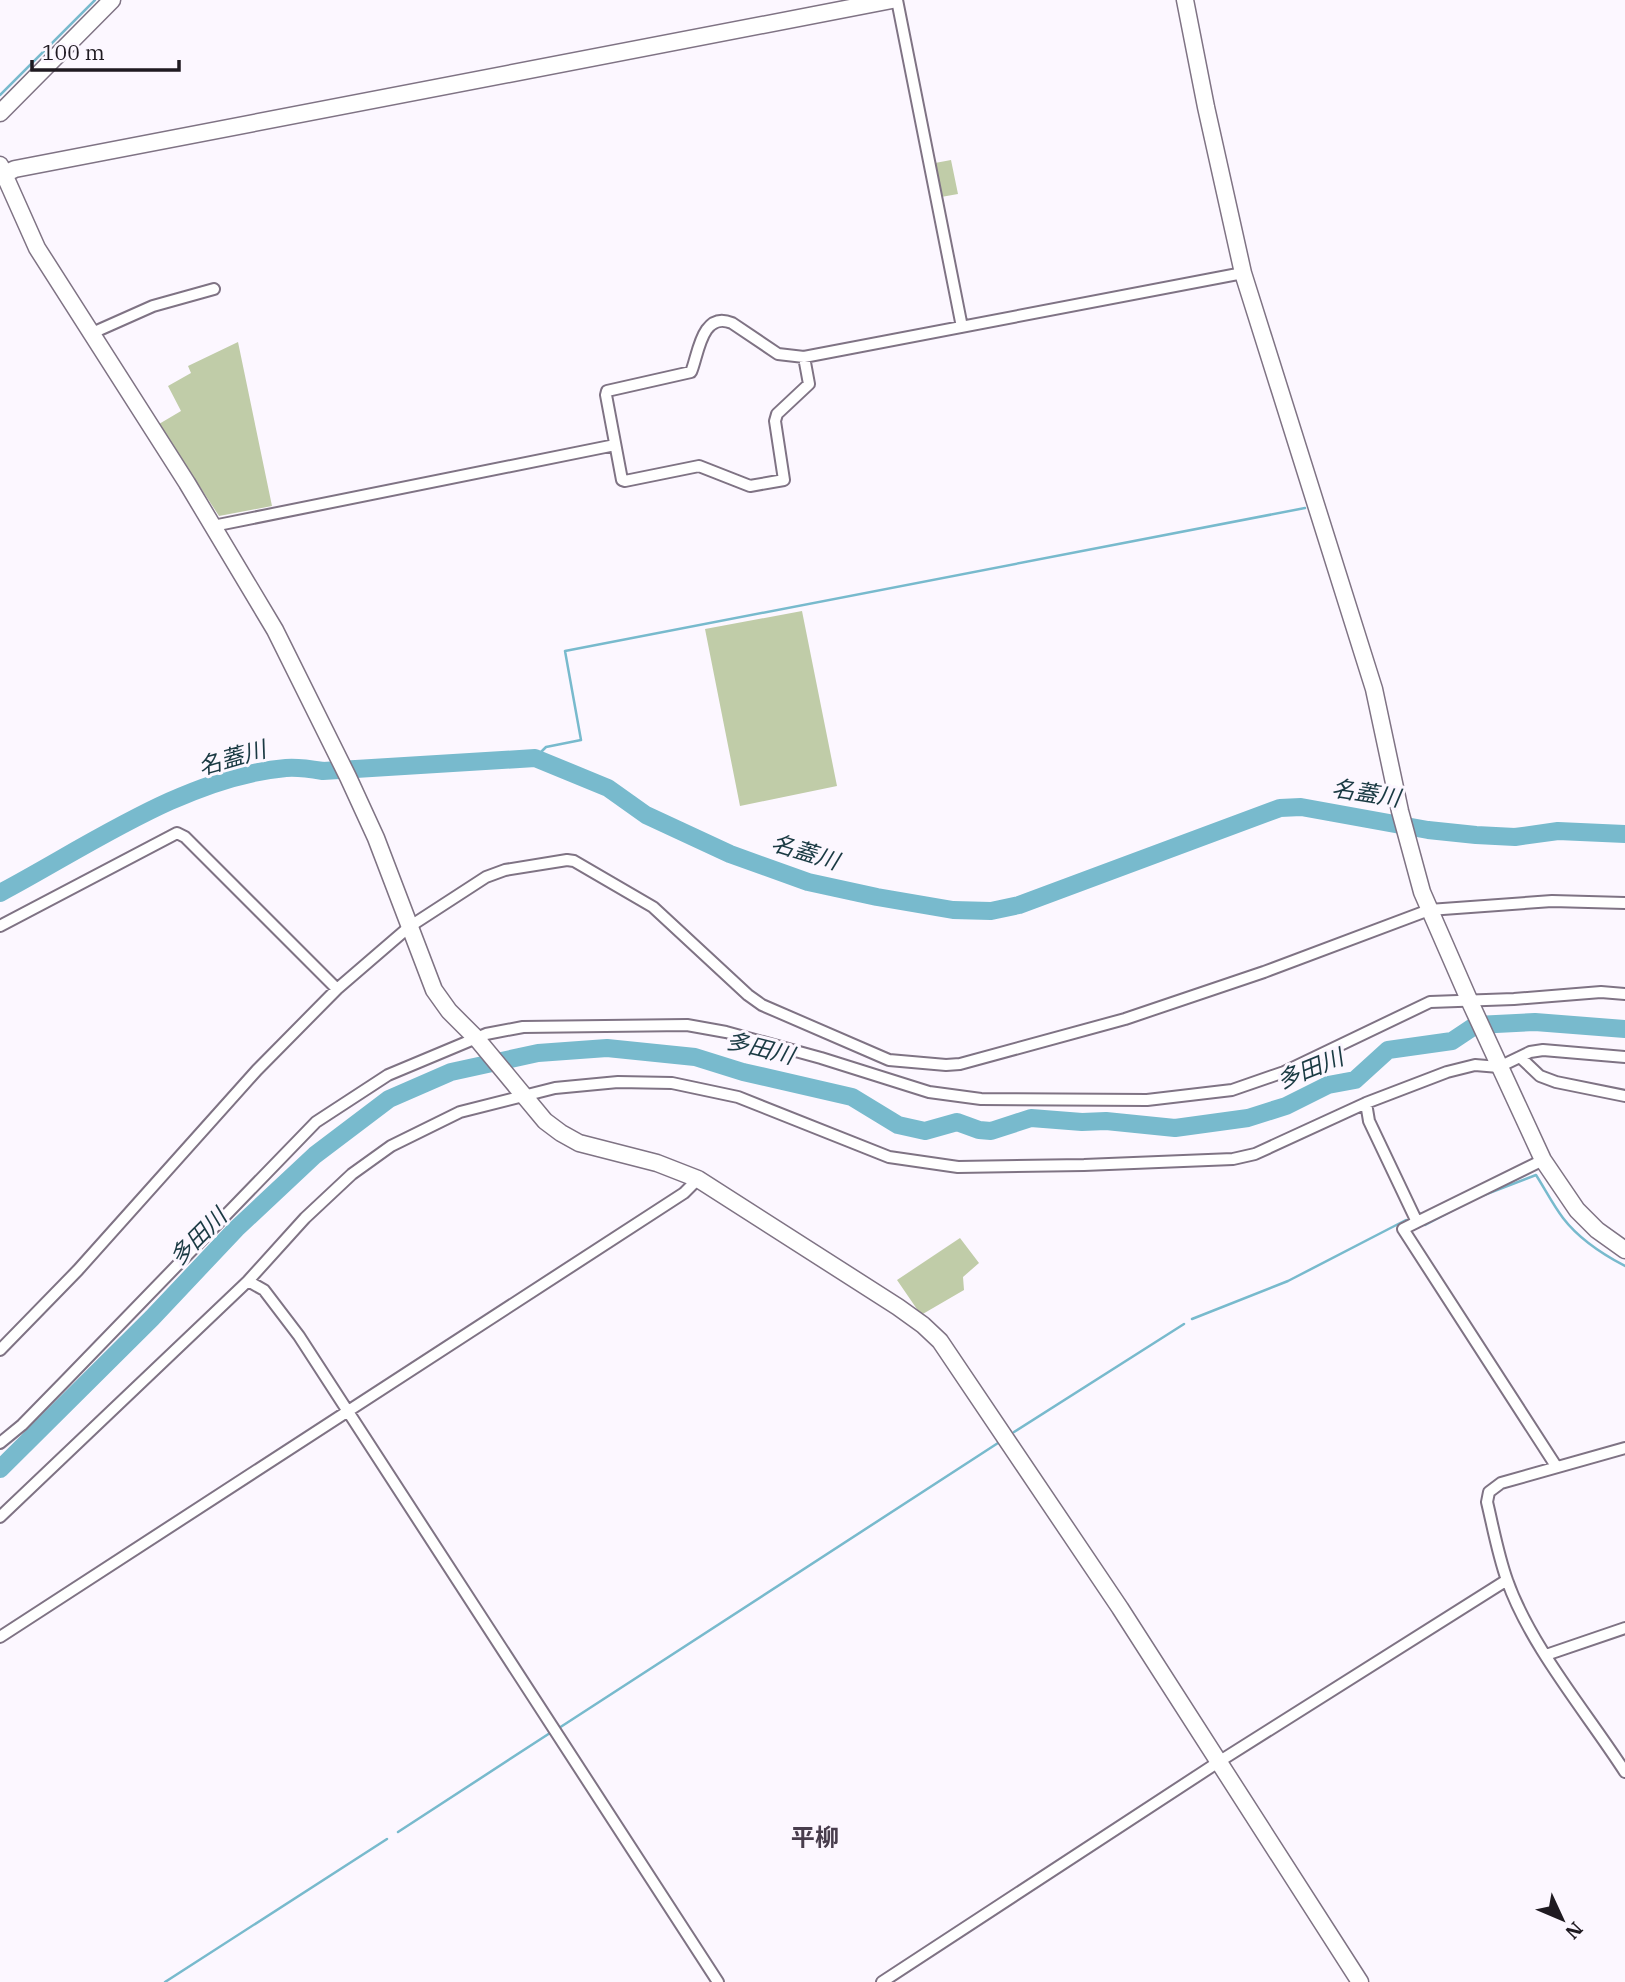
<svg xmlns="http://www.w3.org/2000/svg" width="1625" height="1982" viewBox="0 0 1625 1982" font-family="'IBM Plex Serif','Noto Sans JP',serif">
<rect width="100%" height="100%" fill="#fcf7ff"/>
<!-- green -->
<path fill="#c0cca8" d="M951,160L958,194L941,197L935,163Z
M238,342L272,506L219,516L159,424L181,411L168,386L191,373L188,366Z
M802,611L837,786L740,806L705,629Z
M960,1238L979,1263L963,1277L964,1290L921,1315L897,1280Z"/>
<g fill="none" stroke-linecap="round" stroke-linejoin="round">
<!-- stream -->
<path stroke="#78bacd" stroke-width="2.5" d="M0,95L95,0
M535,758L546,747L581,740L565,651L1305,508
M1484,1195L1536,1175C1545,1189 1553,1205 1563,1218C1579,1239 1602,1254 1625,1266
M1419,1213L1420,1214
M1425,1225L1463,1205
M1192,1319L1288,1281L1406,1220
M1014,1432L1184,1324
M559,1728L998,1443
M398,1832L550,1733
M165,1982L387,1839"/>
<!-- river -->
<path stroke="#78bacd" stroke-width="18" d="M0,893C87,847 185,777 286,768C298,767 311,769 323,771L535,758L608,788L646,815L730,854L808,882L877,897L953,910L991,911L1019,905L1280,808L1301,807L1428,830L1476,835L1515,837L1558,831L1625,834
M0,1469L152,1318L236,1229L315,1155L389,1099L451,1072L538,1053L607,1048L695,1057L743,1072L852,1097L898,1125L925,1131L957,1122L979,1130L991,1131L1031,1118L1082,1122L1106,1121L1175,1128L1248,1118L1286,1106L1328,1085L1355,1080L1388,1050L1452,1041L1476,1025L1535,1022L1625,1029"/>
<defs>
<path id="street" d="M897,0L962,327
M90,334L153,306L214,289
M804,357L809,384L777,414L775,421L784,480L750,486L699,466L625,481L622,480L606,395L607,391L691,372C698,357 701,310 732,323L778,354L804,357L1243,273
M213,526L615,445
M0,926L177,833L185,837L337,989
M1520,1057L1540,1076L1556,1082L1625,1096
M1366,1103L1369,1121L1417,1222L1403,1229L1556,1466
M1417,1222L1543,1160
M248,1281L264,1290L299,1336L718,1982
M0,1350L78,1270L257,1070L337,989L409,927L486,877L505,870L567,860L574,861L653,907L748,995L762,1005L889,1060L946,1065L960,1064L1125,1019L1264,972L1429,910L1552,901L1625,903
M0,1443L22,1425L67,1379L316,1122L388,1075L486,1034L523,1027L687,1025L726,1032L821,1058L929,1092L981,1099L1147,1100L1232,1090L1284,1072L1430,1002L1514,999L1601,992L1625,994
M1625,1448L1501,1483L1489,1492L1487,1502C1493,1527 1498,1555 1507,1580C1530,1646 1587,1713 1625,1772
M0,1517L248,1281L305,1218L352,1174L391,1146L460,1112L555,1088L618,1082L672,1083L738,1097L889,1157L958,1167L1084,1165L1233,1159L1255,1154L1366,1103L1447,1072L1475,1065L1499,1067L1530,1052L1543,1050L1625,1057
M0,1637L684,1193L698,1179
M1546,1655L1625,1628
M882,1982L1220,1761L1507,1580"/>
<path id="secondary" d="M1185,0L1206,107L1243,273L1374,689L1400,811L1422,892L1470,1002L1543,1160L1577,1210L1597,1230L1625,1250
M0,113L112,0
M0,165L37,248L187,483L275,630L348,777L376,838L434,990L449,1011L477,1039L545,1121L561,1133L579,1143L657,1163L698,1179L898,1307L923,1325L940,1341L1120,1608L1360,1982
M4,174L15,169L892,0"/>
</defs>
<!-- street casing -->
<use href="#street" stroke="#7f7384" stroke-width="14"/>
<!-- secondary casing -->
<use href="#secondary" stroke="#7f7384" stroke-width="19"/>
<!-- street -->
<use href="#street" stroke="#fff" stroke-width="10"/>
<!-- secondary -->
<use href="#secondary" stroke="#fff" stroke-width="16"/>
</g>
<g text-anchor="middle" stroke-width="6" stroke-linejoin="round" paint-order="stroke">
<!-- water labels -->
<g font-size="23" font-style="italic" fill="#1a3a43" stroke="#fcf7ff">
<text transform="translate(232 758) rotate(-16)" y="8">名蓋川</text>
<text transform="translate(1366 793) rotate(9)" y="8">名蓋川</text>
<text transform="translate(805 852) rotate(17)" y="8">名蓋川</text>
<text transform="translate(760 1048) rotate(14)" y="8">多田川</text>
<text transform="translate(1310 1069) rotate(-22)" y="8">多田川</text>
<text transform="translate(198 1237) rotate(-45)" y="8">多田川</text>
</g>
<!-- quarter labels -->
<g font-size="24" font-weight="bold" fill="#483d4d" stroke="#fcf7ff">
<text x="815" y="1846">平柳</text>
</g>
</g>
<!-- north arrow -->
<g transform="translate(1562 1919) rotate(134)" stroke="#fcf7ff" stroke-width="5" paint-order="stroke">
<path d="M0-5L12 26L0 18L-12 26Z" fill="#1f1a21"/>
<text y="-10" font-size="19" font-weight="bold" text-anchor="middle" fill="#1f1a21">N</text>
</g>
<!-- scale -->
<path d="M32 60v10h147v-10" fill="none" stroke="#1f1a21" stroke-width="3.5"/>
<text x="42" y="60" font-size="21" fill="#1f1a21" stroke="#fcf7ff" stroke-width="5" paint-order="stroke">100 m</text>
</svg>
